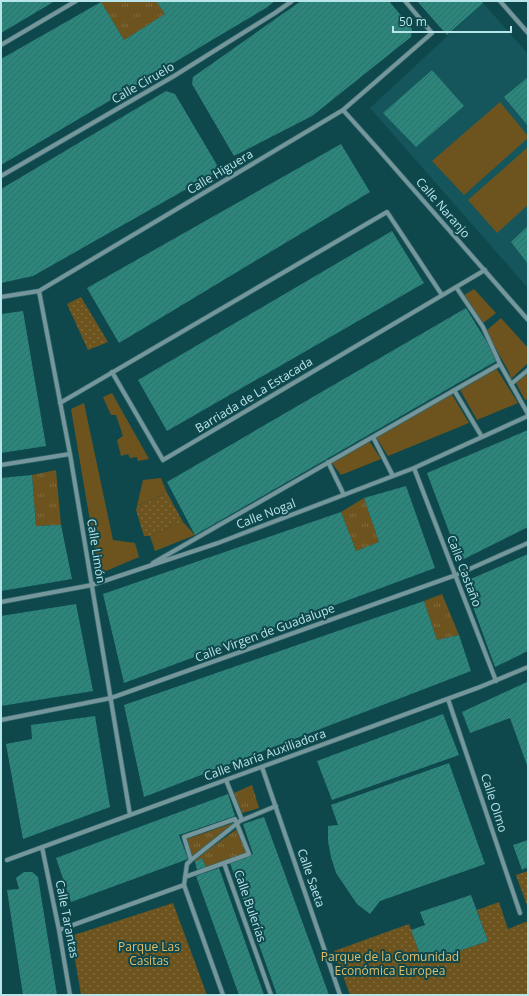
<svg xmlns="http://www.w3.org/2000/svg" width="529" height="996" viewBox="0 0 529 996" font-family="'Open Sans',sans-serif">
<defs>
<pattern id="grass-tufts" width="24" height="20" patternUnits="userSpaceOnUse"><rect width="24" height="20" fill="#6d541e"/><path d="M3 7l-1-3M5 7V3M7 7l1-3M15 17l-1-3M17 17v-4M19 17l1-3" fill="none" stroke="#806c3f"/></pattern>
<pattern id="park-dots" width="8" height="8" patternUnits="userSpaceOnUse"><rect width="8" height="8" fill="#6d541e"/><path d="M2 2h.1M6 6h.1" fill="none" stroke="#806c3f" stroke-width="1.8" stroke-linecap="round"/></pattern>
<pattern id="building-hatch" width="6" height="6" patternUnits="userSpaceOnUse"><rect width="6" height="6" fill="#2d867c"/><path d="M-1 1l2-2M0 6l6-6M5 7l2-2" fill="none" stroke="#316c66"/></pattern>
</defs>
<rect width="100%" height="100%" fill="#0e484d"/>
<!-- built -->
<path fill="#14565c" d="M483,3L528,54V288L370,108Z"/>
<!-- grass -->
<path fill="url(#grass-tufts)" d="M103,1H156L165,14L124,40L101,2Z
M56,470L61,525L36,526L32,475Z
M364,498L379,542L356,551L341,512Z
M442,594L459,635L437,640L424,601Z
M252,785L259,808L242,813L234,793Z
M233,823L234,825L192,856L187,839Z
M237,829L247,853L206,867L202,858L195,862L194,860Z"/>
<!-- park -->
<path fill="url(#park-dots)" d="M81,297L108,342L88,350L67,304Z
M167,493L183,522L150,536H144L136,510L139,505Z
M528,871V908L516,875Z
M499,902L508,929L528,921V995H350L334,951L409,924L423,963L488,941L477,910Z
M173,903L207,995H81L71,936Z"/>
<!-- garden -->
<path fill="#6d541e" d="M500,102L528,136V138L464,195L432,161Z
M528,147V205L497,233L468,200Z
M474,289L496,313L482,324L464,295Z
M501,318L528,348V363L511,379L509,372L486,331Z
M496,368L518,403L477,420L459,388Z
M528,373V399L525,400L516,383Z
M112,393L149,459L138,461L137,457L130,458L128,454L121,456L117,440L123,436L116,415H111L103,397Z
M451,393L469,423L388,456L376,437Z
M84,403L113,540L135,543L139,557L99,574L71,409Z
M368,439L381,459L341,475L331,462Z
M161,478L167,493L139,505L136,510L143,480Z
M183,522L195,535L155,551L150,536Z"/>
<!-- building -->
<path fill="url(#building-hatch)" d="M1,1H55L1,33Z
M156,1H275L266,8L1,165V59L101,2L124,40L165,14Z
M301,1H389L412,29L411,37L312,116L234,156L192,84L193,77Z
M417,1H482L483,3L447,35Z
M432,70L464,106L416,147L383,113Z
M528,77V126L504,97Z
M166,91L175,94L217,165L213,174L33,276L1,283V189Z
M341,144L370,192L119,343L87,288Z
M528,226V264L511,242Z
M392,231L424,283L167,431L138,380Z
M466,308L498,360L195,535L167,482Z
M23,311L46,446L1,453V314Z
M528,430V527L460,561L427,473Z
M32,475L36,526L61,525L72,579L1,591V478Z
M406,486L435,568L124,683L103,594L341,512L356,551L379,542L364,498Z
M528,554V651L495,667L464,582Z
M424,601L437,640L459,635L471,671L144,797L124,705Z
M76,604L93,691L1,706V616Z
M527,682L528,684V768L510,718L470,733L462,712Z
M443,714L459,755L332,800L317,761Z
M95,716L110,807L23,839L6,744L32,739L31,725Z
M449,763L485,864L380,901L370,914L357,904L336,873L331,857L328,841V826L338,825L331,805Z
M228,794L235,816L179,835L188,859L71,902L56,858Z
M264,817L329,995H277L230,863L253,854L243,824Z
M528,840V867L522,870L513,845Z
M202,858L206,867L197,870L195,862Z
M219,868L264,995H239L196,876Z
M24,872H32L38,877L57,995H23L7,890L19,889L16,878Z
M471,895L488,941L423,963L411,930L425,925L420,912Z"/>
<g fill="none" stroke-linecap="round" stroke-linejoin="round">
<defs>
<path id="street" d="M500,1L528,33
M1,45L76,1
M343,110L378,149L528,320
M1,176L174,76L275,13L292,1
M456,287L483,327L500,364L528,414
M39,291L70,454L130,815
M1,297L39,291L343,110L432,33L405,1
M112,372L163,460L485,270
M511,384L528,370
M454,390L482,437
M60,403L387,212L442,295
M373,437L393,476
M328,462L344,495
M1,465L70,454
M414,468L496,681
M153,563L500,364
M1,602L92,585L218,543L414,468L528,416
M448,699L520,913
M1,720L111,698L456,575L528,543
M262,767L340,995
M226,780L242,820
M42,847L59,930L70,995
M7,860L480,687L528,667
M191,860L184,837L235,819L249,854L224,863
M185,877L224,863L271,995
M184,885L187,864L191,860L240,821L276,806
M59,930L184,885L223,995"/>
</defs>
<!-- street casing -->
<use href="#street" stroke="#30676c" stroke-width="5.5"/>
<!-- street -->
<use href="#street" stroke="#75979b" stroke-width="4"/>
</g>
<g text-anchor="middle" stroke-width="4" stroke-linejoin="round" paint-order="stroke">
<!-- street labels -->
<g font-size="12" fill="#b8e5ea" stroke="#0e484d">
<text transform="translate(143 83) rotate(-30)" y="4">Calle Ciruelo</text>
<text transform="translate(220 172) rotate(-31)" y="4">Calle Higuera</text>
<text transform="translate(443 208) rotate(49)" y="4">Calle Naranjo</text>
<text transform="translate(254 395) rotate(-31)" y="4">Barriada de La Estacada</text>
<text transform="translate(266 514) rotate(-21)" y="4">Calle Nogal</text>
<text transform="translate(96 551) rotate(81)" y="4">Calle Limón</text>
<text transform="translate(464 571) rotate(69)" y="4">Calle Castaño</text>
<text transform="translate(265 633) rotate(-20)" y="4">Calle Virgen de Guadalupe</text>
<text transform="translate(265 755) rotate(-20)" y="4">Calle María Auxiliadora</text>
<text transform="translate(494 803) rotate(72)" y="4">Calle Olmo</text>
<text transform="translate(311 878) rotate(71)" y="4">Calle Saeta</text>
<text transform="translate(250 906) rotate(71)" y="4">Calle Bulerías</text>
<text transform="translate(67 919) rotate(79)" y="4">Calle Tarantas</text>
</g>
<!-- park labels -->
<g font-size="12" fill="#e4bc67" stroke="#0e484d">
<text x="149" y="951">Parque Las<tspan x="149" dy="14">Casitas</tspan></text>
<text x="390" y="961">Parque de la Comunidad<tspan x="390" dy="14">Económica Europea</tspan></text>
</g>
</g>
<!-- border -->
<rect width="529" height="996" fill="none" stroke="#b8e5ea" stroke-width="4"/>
<!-- scale -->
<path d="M393 26v6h118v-6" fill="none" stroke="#b8e5ea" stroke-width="2"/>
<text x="399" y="26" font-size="12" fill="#b8e5ea" stroke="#0e484d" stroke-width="3" paint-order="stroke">50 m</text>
</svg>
